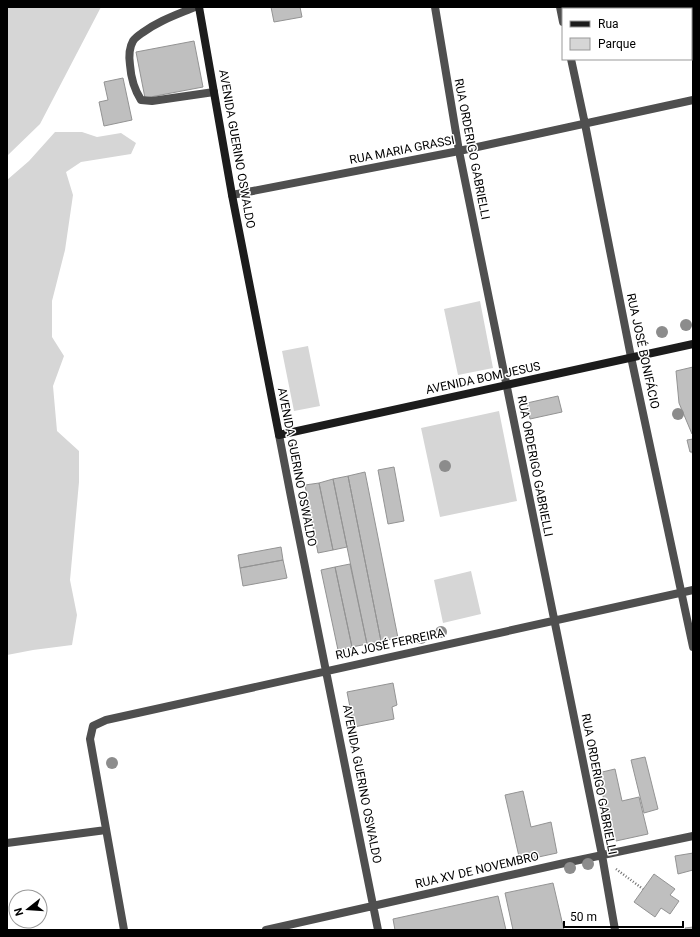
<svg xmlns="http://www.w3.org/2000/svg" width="700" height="937" viewBox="0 0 700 937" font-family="Roboto,sans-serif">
<rect width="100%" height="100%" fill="#fff"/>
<!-- green -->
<path fill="#d6d6d6" d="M7,7H101L40,124L7,156Z
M55,132H82L97,137L121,133L136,143L131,154L81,162L66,172L73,195L65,250L52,301V337L64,356L53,386L57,431L79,451V482L70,580L77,615L72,645L33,650L7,655V180L29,161Z
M480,301L493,368L458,375L444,309Z
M308,346L320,406L294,411L282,351Z
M499,411L517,501L440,517L421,428Z
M471,571L481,614L443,623L434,580Z"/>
<!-- building -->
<path fill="#bfbfbf" stroke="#939393" d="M271,7H300L302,17L274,22Z
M194,41L203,87L145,98L136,52Z
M123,78L132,120L104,126L99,102L108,100L104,82Z
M693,367V433L692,434L679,403L676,371Z
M558,396L562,412L530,419L527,403Z
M693,439V456L692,452H690L687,440Z
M394,467L404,521L388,524L378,470Z
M365,472L398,638L381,641L348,476Z
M348,476L381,641L367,644L333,479Z
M333,479L347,547L333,550L319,483Z
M319,483L333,550L318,553L305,485Z
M281,547L283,560L240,568L238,555Z
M283,560L287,578L243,586L240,568Z
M350,564L367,644L352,647L335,567Z
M335,567L352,647L338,650L321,570Z
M393,683L397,705L392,707L394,719L354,727L347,692Z
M645,757L658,809L644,813L631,760Z
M615,769L622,801L639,797L648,834L616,841L612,837L598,773Z
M523,791L531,827L551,822L557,853L520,861L505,795Z
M693,853V870L678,874L675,856Z
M654,874L675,889L670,895L679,901L670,914L661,908L655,917L634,902Z
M553,883L564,930H513L505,893Z
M498,896L506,930H395L393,919Z
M693,927V930H686L685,928Z"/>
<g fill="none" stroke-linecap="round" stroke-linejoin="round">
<!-- path -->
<path stroke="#717171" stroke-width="2.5" stroke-dasharray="1 2" stroke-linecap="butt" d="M616,869L643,889"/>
<!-- lane -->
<path stroke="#4f4f4f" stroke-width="8" d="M195,7C176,15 158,21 142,33C139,35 135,38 133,41C129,48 129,58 130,65C131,79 134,89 141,100L152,101L214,92"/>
<!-- street -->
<path stroke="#4f4f4f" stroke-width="8" d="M435,7L459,151L602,855L615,930
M560,7L563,22
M571,59L585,124L631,357L693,647
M232,195L459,151L693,100
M279,435L291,497L378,930
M7,843L106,830
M124,930L90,739L93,726L106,720L693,590
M266,930L560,864L693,836"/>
<!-- secondary -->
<path stroke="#1c1c1c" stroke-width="8" d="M199,7L232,195L279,435L693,344"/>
</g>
<!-- trees -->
<g fill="#8c8c8c">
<circle cx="686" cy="325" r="6"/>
<circle cx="662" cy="332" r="6"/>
<circle cx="678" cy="414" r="6"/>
<circle cx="445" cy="466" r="6"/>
<circle cx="441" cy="632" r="6"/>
<circle cx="421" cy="638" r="6"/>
<circle cx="112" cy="763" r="6"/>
<circle cx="588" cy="864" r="6"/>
<circle cx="570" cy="868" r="6"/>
</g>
<g text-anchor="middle" stroke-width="3" stroke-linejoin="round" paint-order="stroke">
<!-- street labels -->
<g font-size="12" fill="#000" stroke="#fff">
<text transform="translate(237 149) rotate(80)" y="4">AVENIDA GUERINO OSWALDO</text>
<text transform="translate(472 149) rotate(79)" y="4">RUA ORDERIGO GABRIELLI</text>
<text transform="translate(402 150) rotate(-11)" y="4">RUA MARIA GRASSI</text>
<text transform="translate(643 351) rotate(78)" y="4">RUA JOSÉ BONIFÁCIO</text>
<text transform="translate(483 378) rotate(-12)" y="4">AVENIDA BOM JESUS</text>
<text transform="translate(535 466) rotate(79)" y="4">RUA ORDERIGO GABRIELLI</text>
<text transform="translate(297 467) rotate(79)" y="4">AVENIDA GUERINO OSWALDO</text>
<text transform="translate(390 644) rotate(-12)" y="4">RUA JOSÉ FERREIRA</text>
<text transform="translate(362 784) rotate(79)" y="4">AVENIDA GUERINO OSWALDO</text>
<text transform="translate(599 784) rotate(79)" y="4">RUA ORDERIGO GABRIELLI</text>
<text transform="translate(477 870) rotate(-13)" y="4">RUA XV DE NOVEMBRO</text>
</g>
</g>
<!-- border -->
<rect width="700" height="937" fill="none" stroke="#000000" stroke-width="16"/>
<!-- legend -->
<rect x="562" y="8" width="130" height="52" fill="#ffffff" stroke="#999999"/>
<rect x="570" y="21" width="20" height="6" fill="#1c1c1c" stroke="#999999"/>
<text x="598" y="28" font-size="12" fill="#000000">Rua</text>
<rect x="570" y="38" width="20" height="12" fill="#d6d6d6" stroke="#999999"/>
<text x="598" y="48" font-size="12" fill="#000000">Parque</text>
<!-- north arrow -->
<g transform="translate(28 909) rotate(253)"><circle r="19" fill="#ffffff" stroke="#999999"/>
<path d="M0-3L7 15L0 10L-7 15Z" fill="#000000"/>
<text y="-6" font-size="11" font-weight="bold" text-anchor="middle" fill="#000000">N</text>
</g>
<!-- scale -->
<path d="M564 921v6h119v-6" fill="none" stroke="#000000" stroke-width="2"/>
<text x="570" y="921" font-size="12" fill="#000000" stroke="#ffffff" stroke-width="3" paint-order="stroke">50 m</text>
</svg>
